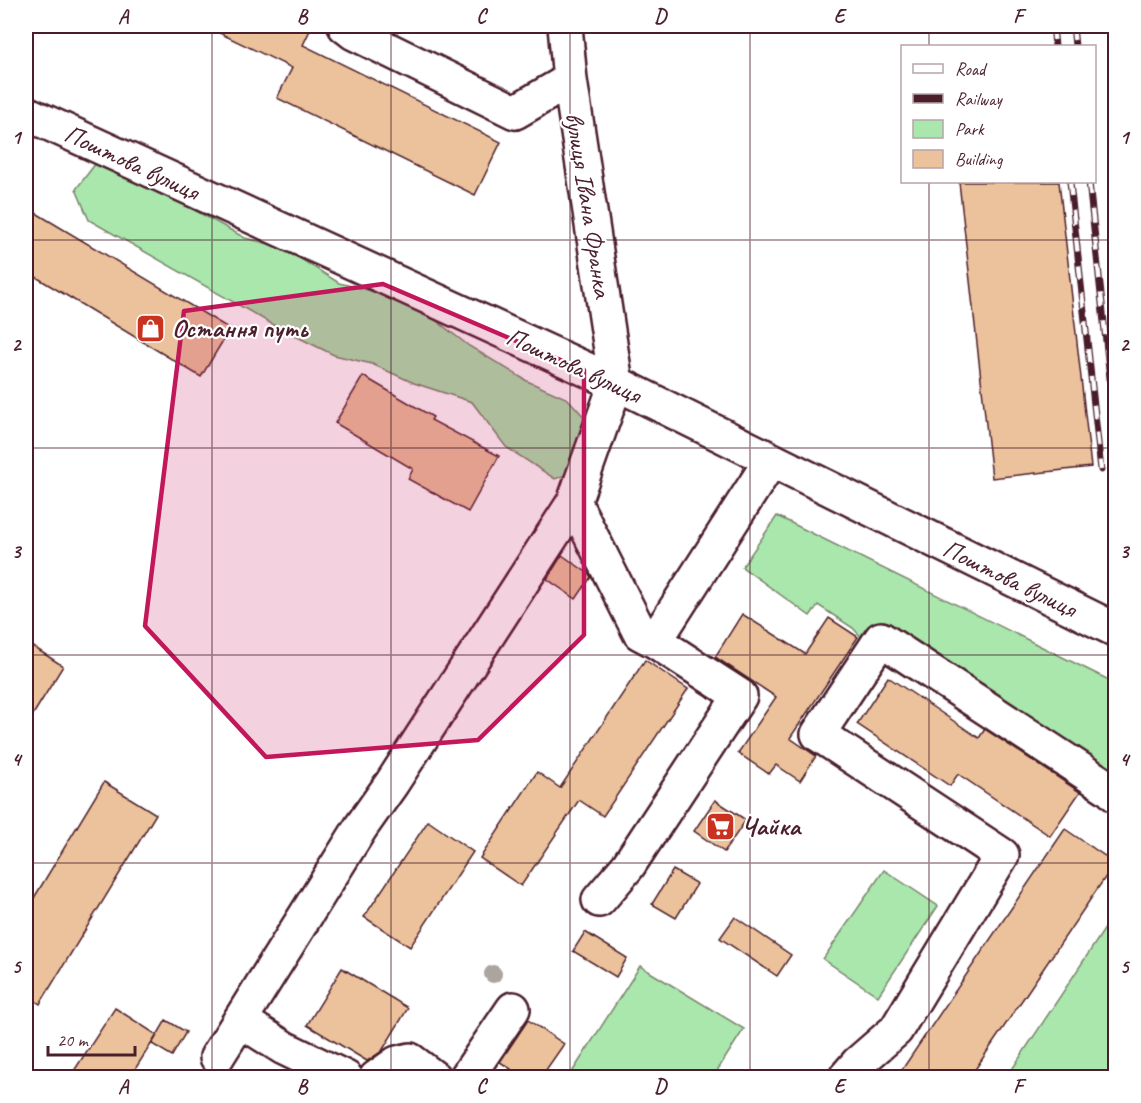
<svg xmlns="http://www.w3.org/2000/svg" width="1141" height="1103" viewBox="0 0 1141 1103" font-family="Caveat,sans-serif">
<rect width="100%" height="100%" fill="#fff"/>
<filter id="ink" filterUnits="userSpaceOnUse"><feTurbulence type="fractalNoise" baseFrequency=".0167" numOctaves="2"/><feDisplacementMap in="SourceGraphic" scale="12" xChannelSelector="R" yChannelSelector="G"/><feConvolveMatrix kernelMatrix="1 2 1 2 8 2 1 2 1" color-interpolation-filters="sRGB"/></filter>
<g filter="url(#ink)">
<!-- green -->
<path fill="#a9e7ad" stroke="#7a836c" stroke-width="1.5" d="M96,163L169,196L245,238L282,247L339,283L393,296L434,319L469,346L527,381L568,399L597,431L578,470L555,479L506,447L472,402L414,383L372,364L334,355L279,328L89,220L76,189Z
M777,516L1115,683V780L983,701L971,719L887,665L853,628L818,605L810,616L742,567Z
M884,870L938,906L878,996L823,959Z
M1115,913V1077H1007Z
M640,966L744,1029L713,1077H569Z"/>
<!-- building -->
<path fill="#ebc29b" stroke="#4a1f2b" stroke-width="1.5" d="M205,26H312L303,45L501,142L475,195L277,98L292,68Z
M959,182H1059L1091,467L992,478Z
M26,207L230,329L201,377L26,271Z
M363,376L433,417L431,420L499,456L468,512L408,479L413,469L335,423Z
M562,555L589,574L591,577L576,599L547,579Z
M742,614L805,654L829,618L858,637L790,738L816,756L800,781L776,765L769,774L738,753L776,697L715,657Z
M26,642L63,666L26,726Z
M645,660L688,689L603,816L579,800L521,886L480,858L537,772L560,788Z
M888,677L979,738L985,729L1080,792L1050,836L958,774L950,786L857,724Z
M104,782L156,814L40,1004L26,995V911Z
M715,800L746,820L724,852L694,831Z
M428,821L473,852L410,947L364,917Z
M1065,829L1115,863L970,1077H897Z
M673,870L697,884L676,918L652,904Z
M735,917L791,955L777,976L720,938Z
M585,932L627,958L616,977L573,951Z
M342,968L408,1008L382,1051L367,1061L307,1025Z
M115,1008L157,1035L130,1077H70Z
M166,1020L186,1032L172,1056L152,1044Z
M528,1020L564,1044L541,1077H505L511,1069L500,1062Z"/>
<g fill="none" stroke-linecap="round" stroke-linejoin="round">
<defs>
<path id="minor" d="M345,26L354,33L515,112L570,80
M26,113L616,383L1116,630
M574,502L640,633L655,641
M599,900L628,866L740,696L655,641L771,460
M240,1020L284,1048L346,1078
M217,1057L361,827L392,783L574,502L616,383L570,80L565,26
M376,1078L397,1063L410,1060L434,1078
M466,1078L513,1009
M845,1078L858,1063L896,1030L1002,855L818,734L881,639L1110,789L1116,795"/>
</defs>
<!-- minor casing -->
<use href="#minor" stroke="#4a1f2b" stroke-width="38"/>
<!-- minor -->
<use href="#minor" stroke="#fff" stroke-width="33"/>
<defs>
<path id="rail" d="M1053,26L1055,46
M1073,26L1075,46
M1070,182L1101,470
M1089,182L1116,435"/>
</defs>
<!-- rail casing -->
<use href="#rail" stroke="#4a1f2b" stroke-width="7"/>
<!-- rail -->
<use href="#rail" stroke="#fff" stroke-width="4.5" stroke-dasharray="14" stroke-linecap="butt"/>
</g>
<!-- trees -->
<circle fill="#aba5a0" cx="493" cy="974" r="9"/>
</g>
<!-- marked area -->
<path fill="#c2185b" fill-opacity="0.2" stroke="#c2185b" stroke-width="4.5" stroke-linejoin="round" d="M383,284L584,370V635L478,740L266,757L145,626L184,311Z"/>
<!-- grid -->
<path fill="none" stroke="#4a1f2b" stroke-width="1.5" stroke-opacity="0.55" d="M212,26V1078M391,26V1078M570,26V1078M750,26V1078M929,26V46M929,182V1078M26,240H1116M26,448H1116M26,655H1116M26,863H1116"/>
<!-- icons -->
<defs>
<symbol id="shop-square" viewBox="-11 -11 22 22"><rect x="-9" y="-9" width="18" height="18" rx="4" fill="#c8321e" stroke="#fff"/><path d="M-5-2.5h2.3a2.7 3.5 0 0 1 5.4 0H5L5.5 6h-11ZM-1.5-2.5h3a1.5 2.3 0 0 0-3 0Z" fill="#fff"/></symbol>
<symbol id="supermarket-square" viewBox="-11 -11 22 22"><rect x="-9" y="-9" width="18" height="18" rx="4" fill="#c8321e" stroke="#fff"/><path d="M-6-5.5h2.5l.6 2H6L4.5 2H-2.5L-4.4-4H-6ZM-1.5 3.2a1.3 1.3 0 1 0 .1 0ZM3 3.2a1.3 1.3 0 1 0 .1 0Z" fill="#fff"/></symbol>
</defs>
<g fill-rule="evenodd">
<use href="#shop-square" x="134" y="312" width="33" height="33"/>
<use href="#supermarket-square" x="704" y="810" width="33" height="33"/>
</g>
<g text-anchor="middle" stroke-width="4.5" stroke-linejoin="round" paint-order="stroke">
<!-- street labels -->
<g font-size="26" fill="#4a1f2b" stroke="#fff">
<text transform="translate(132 162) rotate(25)" y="9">Поштова вулиця</text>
<text transform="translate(589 205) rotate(81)" y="9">вулиця Івана Франка</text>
<text transform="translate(574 365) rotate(25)" y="9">Поштова вулиця</text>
<text transform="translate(1010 578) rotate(26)" y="9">Поштова вулиця</text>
</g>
<!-- poi labels -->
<g font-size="26" font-weight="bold" fill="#4a1f2b" stroke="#fff" text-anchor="start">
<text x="172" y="337">Остання путь</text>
<text x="741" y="835">Чайка</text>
</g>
</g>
<!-- margin -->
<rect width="1141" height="1103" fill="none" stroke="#fff" stroke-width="66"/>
<!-- legend -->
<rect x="901" y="45" width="195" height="138" fill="#ffffff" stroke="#b7a5aa" stroke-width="1.5"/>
<rect x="913" y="64" width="30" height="9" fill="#ffffff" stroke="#b7a5aa" stroke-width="1.5"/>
<text x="955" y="75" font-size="18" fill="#4a1f2b">Road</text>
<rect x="913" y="94" width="30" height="9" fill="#4a1f2b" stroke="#b7a5aa" stroke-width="1.5"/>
<text x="955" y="105" font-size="18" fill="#4a1f2b">Railway</text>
<rect x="913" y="120" width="30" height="18" fill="#a9e7ad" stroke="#b7a5aa" stroke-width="1.5"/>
<text x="955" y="135" font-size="18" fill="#4a1f2b">Park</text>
<rect x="913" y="150" width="30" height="18" fill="#ebc29b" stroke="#b7a5aa" stroke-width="1.5"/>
<text x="955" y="165" font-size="18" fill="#4a1f2b">Building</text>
<!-- scale -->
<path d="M48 1046v9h87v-9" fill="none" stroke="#4a1f2b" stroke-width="3"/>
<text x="57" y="1046" font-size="18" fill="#4a1f2b" stroke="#ffffff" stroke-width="4.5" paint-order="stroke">20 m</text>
<rect x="33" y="33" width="1075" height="1037" fill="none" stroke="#4a1f2b" stroke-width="2"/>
<g font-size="20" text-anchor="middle" font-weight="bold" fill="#4a1f2b">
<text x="123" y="23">A</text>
<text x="302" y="23">B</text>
<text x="481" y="23">C</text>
<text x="660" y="23">D</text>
<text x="839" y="23">E</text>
<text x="1018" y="23">F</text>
<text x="16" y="144">1</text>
<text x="1124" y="144">1</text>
<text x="16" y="351">2</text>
<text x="1124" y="351">2</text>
<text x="16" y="558">3</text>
<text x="1124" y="558">3</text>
<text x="16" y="766">4</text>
<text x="1124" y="766">4</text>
<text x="16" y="973">5</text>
<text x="1124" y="973">5</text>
<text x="123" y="1093">A</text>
<text x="302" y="1093">B</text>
<text x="481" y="1093">C</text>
<text x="660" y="1093">D</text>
<text x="839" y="1093">E</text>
<text x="1018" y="1093">F</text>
</g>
</svg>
